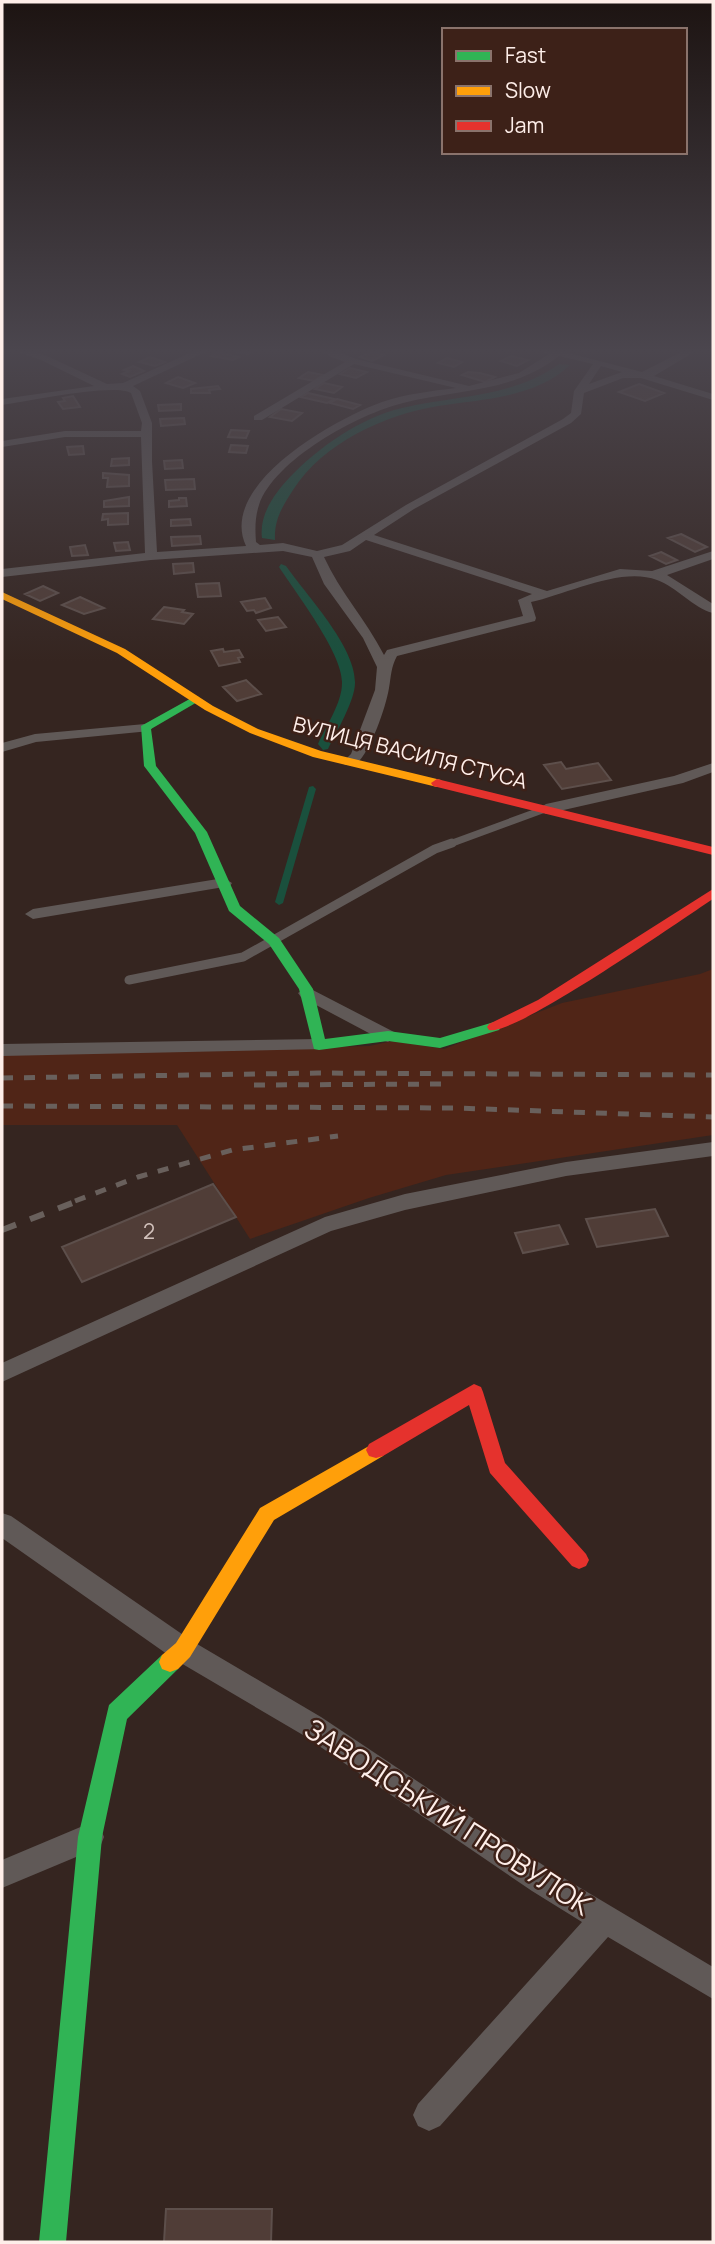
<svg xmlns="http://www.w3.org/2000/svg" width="715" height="2244" viewBox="0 0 715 2244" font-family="Manrope,sans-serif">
<rect width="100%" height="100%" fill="#352520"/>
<!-- green -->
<path fill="#502517" d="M713,969V1135L446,1175L369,1198L250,1239L177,1125H2V1055L369,1046L393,1041L444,1049L562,1003L700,974Z"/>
<!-- water -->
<path fill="#1a503d" d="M559,364L570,365C535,398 483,399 438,406C384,415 323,443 293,490C282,507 274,520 275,540L262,538C259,515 274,494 290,477C319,447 360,418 402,408C457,395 512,398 559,364Z
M281,564L286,566C307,596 356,647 355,683C355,701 336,732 328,749L323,750L318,744C326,726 342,703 342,683C343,654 296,593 279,567Z
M313,786L316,789L283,903L279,905L275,902L309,787Z"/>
<!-- building -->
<path fill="#503d37" stroke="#5d4f4b" stroke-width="2" d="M226,348H253L257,349L248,354L224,349Z
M217,352L239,357L233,360L211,356Z
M372,352L384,355L372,361L360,357Z
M511,356L528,360L517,366L501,361Z
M150,357L165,362L155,366L139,362Z
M447,358L462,362L454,367L438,363Z
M133,366L144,371L130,377L122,374L129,371L124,370Z
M350,368L367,372L356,378L340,374Z
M308,372L323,375L314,381L299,378Z
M468,372L480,373L495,377L485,382L462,375Z
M178,377L195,383L183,388L166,383Z
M324,383L342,387L334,393L315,389Z
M639,384L664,393L645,401L619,392Z
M218,386L220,389L209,390L210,393H191V389Z
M308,393L334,399L327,403L301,397Z
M73,396L80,407L63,409L58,402L65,401L63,398Z
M337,399L360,405L353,409L330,403Z
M181,404V410L159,411L158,405Z
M281,409L302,413L292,421L270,417Z
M184,418L185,424L161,426L160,419Z
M231,430L249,431L246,438L228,437Z
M231,445L248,446L246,453L229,452Z
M83,446L84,454L69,455L67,447Z
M129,458V465L111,466L112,459Z
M182,460L183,468L165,469L164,461Z
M103,473L129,475V486L107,487L108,478H103Z
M194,479L195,489L166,490L165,480Z
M129,497V506L104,507V501Z
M179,498H186L187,506L169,507V501L179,500Z
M128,513V524L108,525V519L102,520L103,514Z
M190,519L191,525L171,526V520Z
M681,534L707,547L695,552L668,538Z
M200,536L201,544L172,546L171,537Z
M128,542L130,550L116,551L114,543Z
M85,545L88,555L72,556L70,547Z
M661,552L677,560L666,564L650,556Z
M193,563L194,572L174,574L173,564Z
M219,583L221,596L198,597L196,584Z
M43,586L58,593L40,601L25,594Z
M80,597L104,608L84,614L62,605Z
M265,598L271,608L256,613L254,610L247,611L241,602Z
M164,607L184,610L182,612L193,614L184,624L153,619Z
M278,617L286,627L266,631L258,620Z
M223,649L224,652L239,650L243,657L238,658L240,662L219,666L211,651Z
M246,680L261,694L237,701L223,687Z
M561,762L566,769L598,763L611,780L562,789L544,765Z
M213,1184L236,1217L82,1282L62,1247Z
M655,1209L668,1236L597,1247L586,1219Z
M559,1225L568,1244L523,1253L515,1233Z
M166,2209H272L271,2242H164Z"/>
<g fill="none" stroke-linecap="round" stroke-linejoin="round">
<!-- lane-far1 -->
<path stroke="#605957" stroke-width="7" d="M447,845L545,809"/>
<!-- lane -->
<path stroke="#605957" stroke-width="9" d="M129,980L243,957L435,849L452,843"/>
<!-- street -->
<path fill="#605957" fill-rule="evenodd" d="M6,348H21L47,356L107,384L123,383L201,348H214L133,386L140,391L152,423V461L157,552L246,546C217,484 337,418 382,402C406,394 431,391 456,388L354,364L262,420H254V416L345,362L331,357L318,348H329L356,359L469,386L519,373L549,354L527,348L557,350L642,372L689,348H701L654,376L713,394V400L641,378H623L584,393L581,414L571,423L414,509L374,535L547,591L620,569L652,571L713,551V559L667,575L713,604V613C693,608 677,587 657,580C622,566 567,594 531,602L536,618L535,621L397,656C391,667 391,676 389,688C386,707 370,754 355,765H345L343,762L351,754L375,690L377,667L363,638L324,584L312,557L283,551L151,560L2,577V569L145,553L141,437H65L2,447V441L65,431H141L142,423L131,393C111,383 28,402 2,405V399L94,386L41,360ZM559,356L593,364L574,391L571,413L563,419L406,505L342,545L317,551L283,543L260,545L256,542C255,529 255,517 259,505C274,460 358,414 403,403C458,389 512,393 559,356ZM601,366L622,372L589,384ZM366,540L532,594L518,600L523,616L387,650L384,655C366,620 340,592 324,557L350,551Z
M145,724L152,728L150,731L36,742L2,752V743L35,734Z
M713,763V772L683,783L546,814L538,809L546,804L674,776Z
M224,878L232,883L230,886L33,919L25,914L33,909Z
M307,987L394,1032L397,1036L388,1042L382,1040L301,997L298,993Z
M319,1039L325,1041L328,1045L325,1049L2,1056V1044Z
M713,1142V1156L566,1176L405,1210L331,1231L2,1382V1363L325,1217L405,1194L566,1162Z
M2,1513L11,1516L192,1641L321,1717L552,1871L713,1967V1999L608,1937L440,2126L429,2131L418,2126L413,2115L418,2104L582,1922L532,1891L303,1735L174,1659L2,1538Z
M90,1823L100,1827L104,1837L100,1847L2,1888V1860Z"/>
<!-- fast -->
<path fill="#30b455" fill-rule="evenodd" d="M195,696L199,697V701L151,729L156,766L207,832L240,906L279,938L313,989L325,1039L388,1031L440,1038L494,1022L499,1024L501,1027L499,1030L440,1048L388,1041L319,1050L314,1049L299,989L269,944L229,911L195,833L144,766L141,726Z
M170,1652L178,1655L181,1662L178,1669L127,1719L102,1837L66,2242H39L78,1837L109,1705L162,1655Z"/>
<!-- slow -->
<path fill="#ff9f0a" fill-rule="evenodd" d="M2,592L125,649L213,706L258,729L321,751L441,780L443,783L437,787L313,757L250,733L205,710L117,653L2,599Z
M376,1442L383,1444L386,1450L383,1456L274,1520L190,1657L178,1669L170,1672L162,1669L159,1662L162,1655L176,1643L260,1508Z"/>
<!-- jam -->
<path fill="#e5322d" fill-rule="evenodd" d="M437,779L713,847V855L433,786L431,783Z
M713,889V899C682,919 514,1037 489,1030L487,1027L489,1024L538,1000Z
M474,1384L481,1387L483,1392L505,1463L586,1554L589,1560L586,1566L579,1569L572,1566L490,1473L469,1405L383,1456L376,1458L369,1456L366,1450L369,1444Z"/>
<!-- rail-far1 -->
<path stroke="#69605c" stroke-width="5" stroke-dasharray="11 11" stroke-linecap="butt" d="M2,1078L318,1073L713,1075
M254,1085L443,1084
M2,1106L455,1108L713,1117
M75,1201L138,1177L232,1150L338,1136"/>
<!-- rail -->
<path stroke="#69605c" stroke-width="6" stroke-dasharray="15 15" stroke-linecap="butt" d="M2,1230L80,1200"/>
</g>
<!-- sky -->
<linearGradient id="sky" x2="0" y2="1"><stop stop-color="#1d1412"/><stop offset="0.53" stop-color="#4b464e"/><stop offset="1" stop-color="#4b464e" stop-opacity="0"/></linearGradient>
<rect width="715" height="662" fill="url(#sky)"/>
<g text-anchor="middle" stroke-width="5" stroke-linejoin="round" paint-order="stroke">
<!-- far-street labels -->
<g font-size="21" fill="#feeee9" stroke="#3d2118">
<text transform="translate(410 753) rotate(14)" y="7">ВУЛИЦЯ ВАСИЛЯ СТУСА</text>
</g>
<!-- number labels -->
<g font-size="21" fill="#d2c2bc">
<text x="149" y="1239">2</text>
</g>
<!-- near-street labels -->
<g font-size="28" fill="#feeee9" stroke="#3d2118">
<text transform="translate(448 1817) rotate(33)" y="10">ЗАВОДСЬКИЙ ПРОВУЛОК</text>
</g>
</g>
<!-- border -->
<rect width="715" height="2244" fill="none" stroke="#feeee9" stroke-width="7"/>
<!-- legend -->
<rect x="442" y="28" width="245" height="126" fill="#3d2118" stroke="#8a736c" stroke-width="2"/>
<rect x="456" y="51" width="35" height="10" fill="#30b455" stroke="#8a736c" stroke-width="2"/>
<text x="505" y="63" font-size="21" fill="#feeee9">Fast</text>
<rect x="456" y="86" width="35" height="10" fill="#ff9f0a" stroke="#8a736c" stroke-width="2"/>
<text x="505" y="98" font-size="21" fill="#feeee9">Slow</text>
<rect x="456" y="121" width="35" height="10" fill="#e5322d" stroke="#8a736c" stroke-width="2"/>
<text x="505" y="133" font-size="21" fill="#feeee9">Jam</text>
</svg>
